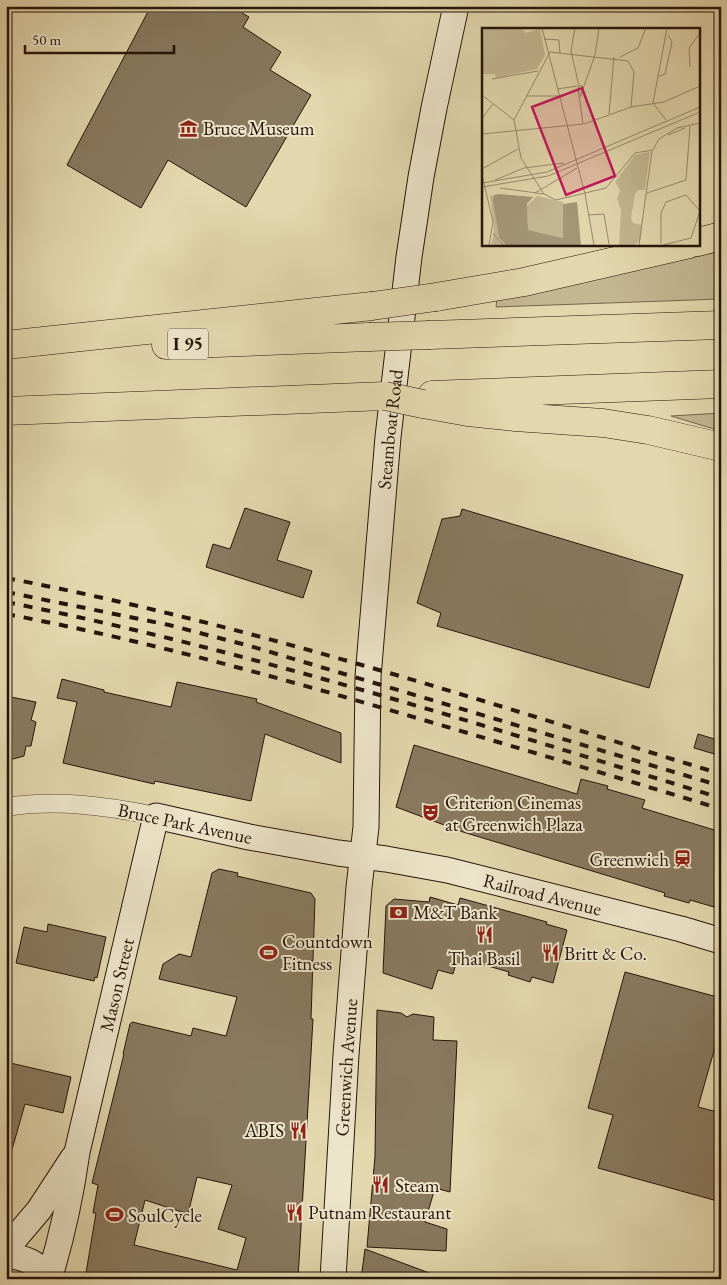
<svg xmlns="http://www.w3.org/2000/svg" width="727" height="1285" viewBox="0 0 727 1285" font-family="'EB Garamond',serif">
<rect width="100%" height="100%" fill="#e3d7ad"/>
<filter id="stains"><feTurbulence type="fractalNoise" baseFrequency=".004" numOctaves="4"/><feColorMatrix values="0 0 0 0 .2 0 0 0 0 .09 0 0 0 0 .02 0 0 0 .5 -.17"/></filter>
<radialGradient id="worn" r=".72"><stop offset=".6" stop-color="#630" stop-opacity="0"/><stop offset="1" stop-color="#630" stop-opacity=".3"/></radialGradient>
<!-- green -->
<path fill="#c3b691" stroke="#75654e" d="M721,251V299L496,307L497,300Z
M721,413V431L671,416Z"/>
<!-- building -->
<path fill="#89795f" stroke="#27140a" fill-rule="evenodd" d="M151,6H231L249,17L243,27L281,52L270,70L311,95L246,207L168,160L141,208L67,165Z
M245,508L290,522L277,560L312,571L303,598L206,567L213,544L230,549Z
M462,509L683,575L649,688L437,626L441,613L417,603L442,519L460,516Z
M62,679L104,690V692L171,707L177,682L257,699L256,702L341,733V763L265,734L251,801L155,781L154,784L63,763L77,702L57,698Z
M6,696L36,702L31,720L36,722L31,746H26L24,756L6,761Z
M698,734L721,741V756L694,748Z
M414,745L577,794L581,779L608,786L607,789L645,800L642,808L721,832V909L690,900L689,903L664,896L665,893L463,832L396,807Z
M219,869L238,873L237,876L311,893L315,899L311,1019H313L298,1279H85L96,1213H93L98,1185L92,1183L124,1054H123L130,1024L132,1022L191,1036L193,1028L226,1036L237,997L159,979L163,964L179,954L191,957L212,873ZM197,1177L232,1185L218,1229L246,1238L237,1270L134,1245L145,1200L188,1214Z
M430,897L458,905L460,898L547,922L546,924L567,930L553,983L532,977L530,982L508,975L509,972L467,960L465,966L456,963L453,974L438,970L432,989L383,973L386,906L394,899L429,902Z
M48,924L106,937L97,978L95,977L94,981L16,963L24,927L47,932Z
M625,972L721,998V1026L698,1107L721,1113V1202L598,1168L613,1115L588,1108Z
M377,1010L401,1013L407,1017L413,1014L434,1017L433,1040L457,1041L450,1192L435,1188L425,1222L447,1229L446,1251L367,1247L375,1156Z
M6,1062L71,1077L63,1113L25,1104L11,1153L6,1152Z
M365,1249L440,1277V1279H361Z"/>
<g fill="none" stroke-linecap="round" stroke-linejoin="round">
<defs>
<path id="street" d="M6,807C56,799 107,806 156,816"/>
<g id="secondary">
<path d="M6,1249L39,1210L73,1158"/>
<path d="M6,1255C26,1258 37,1262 49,1279"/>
<path id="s1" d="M49,1279C62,1237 71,1195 77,1152L156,816L249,837L338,853L386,859L447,870L681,929L721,941"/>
<path id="s2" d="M333,1279L346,1055L359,887L366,827L368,677L388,437L409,257L421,177L434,108L456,6"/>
</g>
<path id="highway" d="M698,242L721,236
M436,297L524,282L689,244
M430,335L721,325
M6,345L372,306
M166,345L369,337
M432,395L721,384
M423,404L468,412L515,417L603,423L648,430L721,447
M6,411L385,396"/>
</defs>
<!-- street casing -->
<use href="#street" stroke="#564533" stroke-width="19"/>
<!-- secondary casing -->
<use href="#secondary" stroke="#27140a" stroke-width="27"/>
<!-- highway casing -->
<use href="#highway" stroke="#27140a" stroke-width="29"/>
<!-- street -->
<use href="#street" stroke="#ede5ca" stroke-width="18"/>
<!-- secondary -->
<use href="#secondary" stroke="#ede5ca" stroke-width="25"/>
<!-- highway -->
<use href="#highway" stroke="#e3d7ad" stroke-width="28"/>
<!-- rail -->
<path stroke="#27140a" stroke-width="4" stroke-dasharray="9 9" stroke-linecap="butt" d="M6,578C249,624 485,702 721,774
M6,592L169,625L250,646L721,786
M6,602C249,650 484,726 721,798
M6,614C149,641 288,680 427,721C525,750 623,779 721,809"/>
<defs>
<path id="highway-bridge" d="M372,306L436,297
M369,337L430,335
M385,396L423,404"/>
</defs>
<!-- highway-bridge casing -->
<use href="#highway-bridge" stroke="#27140a" stroke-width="29" stroke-linecap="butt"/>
<!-- highway-bridge -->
<use href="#highway-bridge" stroke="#e3d7ad" stroke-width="28"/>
</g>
<!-- icons -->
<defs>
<symbol id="museum-bare" viewBox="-9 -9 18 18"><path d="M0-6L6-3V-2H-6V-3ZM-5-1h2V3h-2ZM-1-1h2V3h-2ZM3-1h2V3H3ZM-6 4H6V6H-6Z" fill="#8f2418" stroke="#ede5ca" stroke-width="2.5" paint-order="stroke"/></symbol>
<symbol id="theatre-bare" viewBox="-9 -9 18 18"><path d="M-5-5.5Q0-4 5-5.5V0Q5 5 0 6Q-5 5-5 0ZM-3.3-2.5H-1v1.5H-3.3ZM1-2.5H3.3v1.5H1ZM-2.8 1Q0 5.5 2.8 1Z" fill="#8f2418" stroke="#ede5ca" stroke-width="2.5" paint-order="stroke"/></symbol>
<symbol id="station-bare" viewBox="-9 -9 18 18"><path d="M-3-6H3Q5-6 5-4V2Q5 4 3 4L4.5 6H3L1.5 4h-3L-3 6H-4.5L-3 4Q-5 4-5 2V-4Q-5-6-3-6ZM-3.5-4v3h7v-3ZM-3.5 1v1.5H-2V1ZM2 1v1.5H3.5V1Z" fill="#8f2418" stroke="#ede5ca" stroke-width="2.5" paint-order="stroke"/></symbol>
<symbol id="bank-bare" viewBox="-9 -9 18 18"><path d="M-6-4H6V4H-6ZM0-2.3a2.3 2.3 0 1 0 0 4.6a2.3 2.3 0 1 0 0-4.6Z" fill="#8f2418" stroke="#ede5ca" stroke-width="2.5" paint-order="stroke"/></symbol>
<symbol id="restaurant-bare" viewBox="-9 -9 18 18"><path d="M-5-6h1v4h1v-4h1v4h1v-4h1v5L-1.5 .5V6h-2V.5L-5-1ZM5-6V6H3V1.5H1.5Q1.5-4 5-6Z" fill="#8f2418" stroke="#ede5ca" stroke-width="2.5" paint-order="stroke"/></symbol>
<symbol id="stadium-bare" viewBox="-9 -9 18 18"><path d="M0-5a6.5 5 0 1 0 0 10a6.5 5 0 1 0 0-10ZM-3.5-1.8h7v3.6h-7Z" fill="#8f2418" stroke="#ede5ca" stroke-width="2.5" paint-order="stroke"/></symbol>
</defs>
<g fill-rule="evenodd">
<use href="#museum-bare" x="176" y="116" width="25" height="25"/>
<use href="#theatre-bare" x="418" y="800" width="25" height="25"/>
<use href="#station-bare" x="670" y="846" width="25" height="25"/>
<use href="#bank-bare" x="386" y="900" width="25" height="25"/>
<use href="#restaurant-bare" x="472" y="922" width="25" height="25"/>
<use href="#stadium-bare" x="256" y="940" width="25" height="25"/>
<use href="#restaurant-bare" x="538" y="940" width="25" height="25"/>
<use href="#restaurant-bare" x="286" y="1118" width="25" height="25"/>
<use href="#restaurant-bare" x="368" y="1172" width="25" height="25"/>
<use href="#restaurant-bare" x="282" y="1200" width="25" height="25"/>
<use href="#stadium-bare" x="102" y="1202" width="25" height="25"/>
</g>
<g text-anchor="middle" stroke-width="4" stroke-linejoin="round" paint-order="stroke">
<!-- shield labels -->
<rect fill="#ede5ca" stroke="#625344" stroke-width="1" x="168" y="328.5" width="40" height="31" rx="4"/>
<g font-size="18" font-weight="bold" fill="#27140a">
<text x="188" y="350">I 95</text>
</g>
<!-- poi labels -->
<g font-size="19" fill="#27140a" stroke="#ede5ca" text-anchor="start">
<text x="203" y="135">Bruce Museum</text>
<text x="445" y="809">Criterion Cinemas<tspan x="445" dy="22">at Greenwich Plaza</tspan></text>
<text x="669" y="866" text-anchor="end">Greenwich</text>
<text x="413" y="919">M&amp;T Bank</text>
<text x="282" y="948">Countdown<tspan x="282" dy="22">Fitness</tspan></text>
<text x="564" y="960">Britt &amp; Co.</text>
<text x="484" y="965" text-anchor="middle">Thai Basil</text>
<text x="284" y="1137" text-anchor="end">ABIS</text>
<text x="395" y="1192">Steam</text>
<text x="308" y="1219">Putnam Restaurant</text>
<text x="128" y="1222">SoulCycle</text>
</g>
<!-- street labels -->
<g font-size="19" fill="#27140a" stroke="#ede5ca">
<text dy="7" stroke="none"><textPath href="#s2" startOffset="852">Steamboat Road</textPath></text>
<text transform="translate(185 823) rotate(12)" y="7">Bruce Park Avenue</text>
<text dy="7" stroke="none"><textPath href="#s1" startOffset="870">Railroad Avenue</textPath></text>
<text dy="7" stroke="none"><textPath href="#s1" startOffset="302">Mason Street</textPath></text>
<text dy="7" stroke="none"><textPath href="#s2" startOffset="212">Greenwich Avenue</textPath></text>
</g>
</g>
<!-- overview -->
<g transform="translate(482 28)">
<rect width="218" height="218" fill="#e3d7ad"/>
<path d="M2,0H40L43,5L58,1L63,27L55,41L14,50L13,46H0ZM168,124L163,162H156L153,166L149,190L151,195L160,197L159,211L153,217H137L139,182L135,171L138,162L133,154L153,127ZM8,167L12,168L28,217H9L12,204ZM55,168L81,174V210L46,202L45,178Z" fill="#c3b691"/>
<path d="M18,166L51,169L45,176L46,202L81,210V176L95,174L99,217H24L17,209L11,172L12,167Z" fill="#a39576"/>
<path fill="none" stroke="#a39576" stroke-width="2.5" d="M84,205L92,210L93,217"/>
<path fill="none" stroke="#98896c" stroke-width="1" d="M60,0L103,166M93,0L89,23L97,58M62,11L77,12L78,25M138,29L156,20L164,0M208,39L207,20L218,5M177,48L183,46L190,14L186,7M10,51L56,43M75,61L96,58M0,67L32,92L39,130L62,166L74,172L124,160L153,125L171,122L177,111L195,100L218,95M44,68H77M98,69L113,27L117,0M127,86L132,29M0,90L11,76M32,92L68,24L146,33L152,44L149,79M184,92L171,75L185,0M102,96L149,79L182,74L218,58M0,106L101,96L96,60L99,57L101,59M186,107L203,100M0,141L36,121M0,147L11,194L7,217M13,152L42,140L82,135M0,155L65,144L218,79M0,159L66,148L218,84M18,160L62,166M53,165L95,140M165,165L204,152L208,98M103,166L112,217M106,187L122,186L127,216M11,205L21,217M179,216V185L184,174L204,167L218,183M157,217L170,123M181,217L209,210L218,183"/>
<path fill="#c2185b" fill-opacity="0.15" stroke="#c2185b" stroke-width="2.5" d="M100,60L133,148L84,167L50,79Z"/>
<rect width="218" height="218" fill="none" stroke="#27140a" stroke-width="2.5"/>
</g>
<!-- margin -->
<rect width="727" height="1285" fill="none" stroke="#e3d7ad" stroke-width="25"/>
<rect x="8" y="8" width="712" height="1270" fill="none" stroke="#27140a" stroke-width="2.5"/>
<rect x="12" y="12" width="702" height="1260" fill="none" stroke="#27140a"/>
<!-- scale -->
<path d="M25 45v8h149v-8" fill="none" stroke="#27140a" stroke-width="2.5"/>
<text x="32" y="45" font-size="15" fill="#27140a" stroke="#ede5ca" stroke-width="4" paint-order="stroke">50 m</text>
<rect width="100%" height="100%" filter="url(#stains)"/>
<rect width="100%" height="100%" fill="url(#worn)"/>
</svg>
